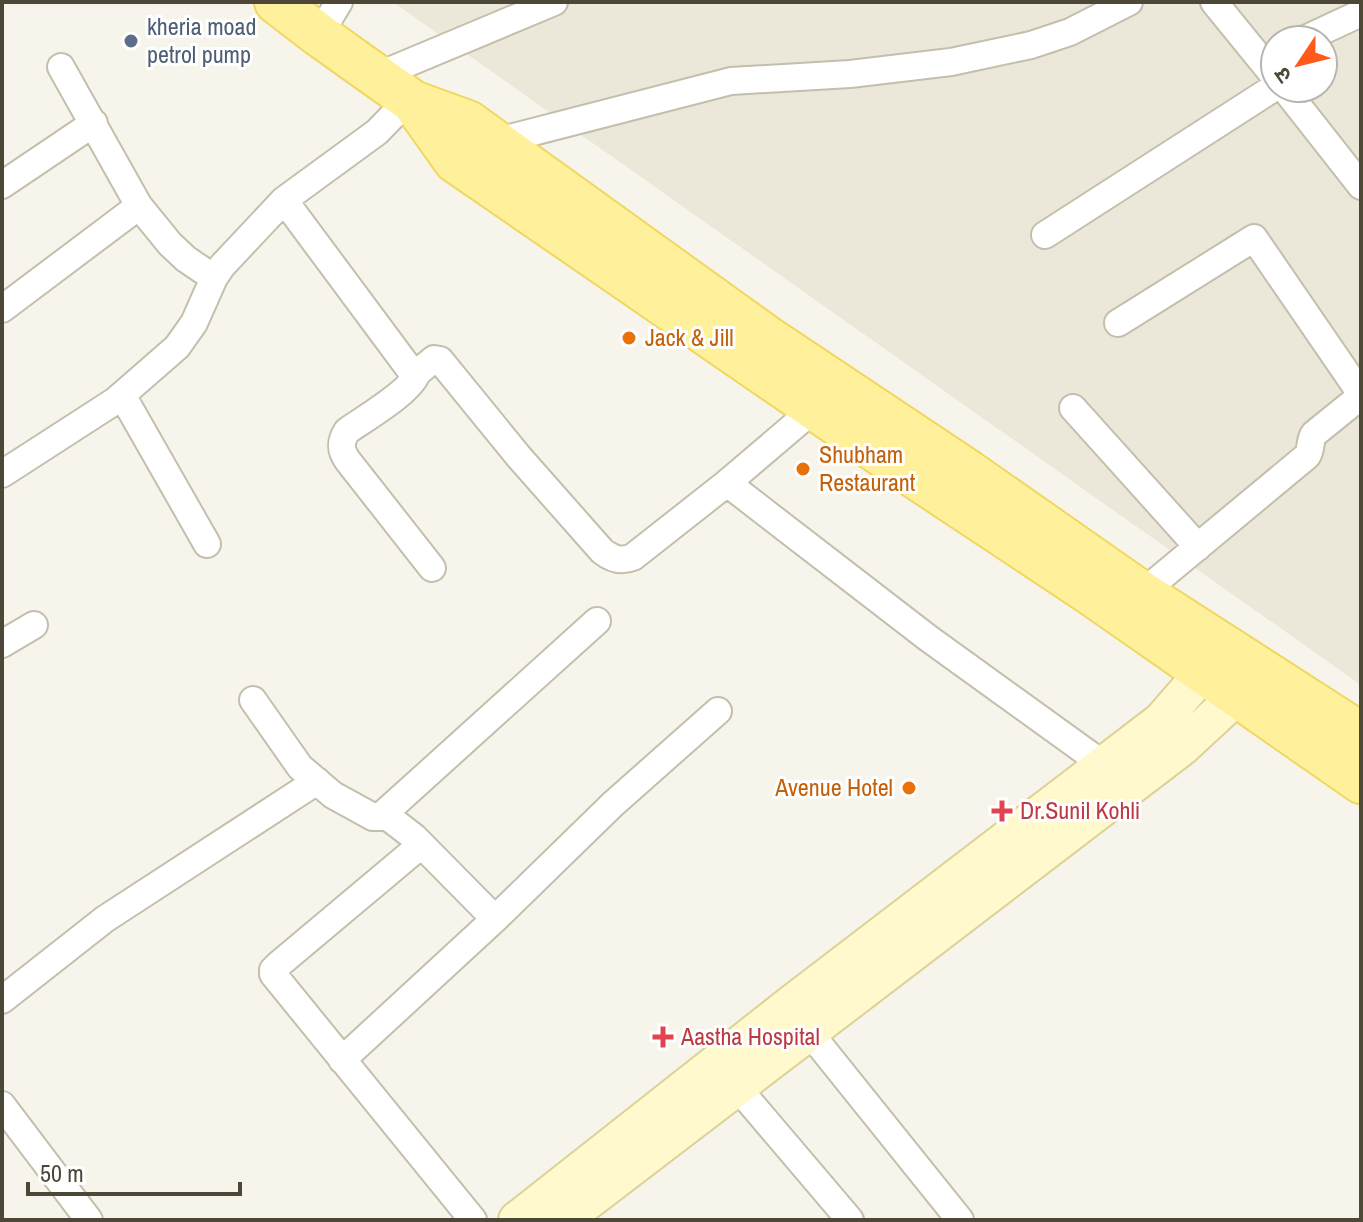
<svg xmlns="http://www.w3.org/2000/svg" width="1363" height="1222" viewBox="0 0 1363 1222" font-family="'Archivo Narrow','Noto Sans Devanagari',sans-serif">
<rect width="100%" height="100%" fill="#f7f5eb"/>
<!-- residential -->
<path fill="#ebe8d9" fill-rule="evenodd" d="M393,2H1361V685ZM1275,40H1323V88H1275Z"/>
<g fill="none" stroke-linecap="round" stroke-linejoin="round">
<defs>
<path id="street" d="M1214,2L1275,77
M319,35L339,2
M1303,40L1361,13
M61,67L139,206L170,244L186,259L214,278
M377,76L554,2
M1284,88L1361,186
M494,142L731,81L850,74L951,62L1031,45L1070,32L1129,2
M2,185L94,123
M284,200L411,371L417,373L434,359L440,360L519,457L602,551C612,559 621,562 633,557L727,483L815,408
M1045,235L1275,87
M2,309L139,206
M1118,323L1254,238L1361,394
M417,373C412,391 364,419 347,431C340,442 340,450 348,461L432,568
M122,395L207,544
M1073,408L1198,547
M2,474L115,401L177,347L194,323L214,278L222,266L284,200L377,132L409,99
M727,483L928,638L1104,765
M1142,593L1307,456C1312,449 1309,441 1314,434L1361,396
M2,644L34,625
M253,700L300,767L333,795L373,817H388L414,837L495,919
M380,817L597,621
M421,845L278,965L273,970V974L473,1220
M2,1000L105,919L317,781
M809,1032L960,1220
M342,1060L495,919L613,804L718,711
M737,1087L850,1220
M2,1105L89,1220"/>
<path id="secondary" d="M517,1220L790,1005L1161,721L1221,652
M563,1220L1182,747L1237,696L1253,676"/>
<path id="primary" d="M276,2L319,35L413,102L468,122L768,338L969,472L1142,593L1361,734
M413,102L455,161L882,455L1087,591L1361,782"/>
</defs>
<!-- street casing -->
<use href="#street" stroke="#c4bfac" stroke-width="30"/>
<!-- secondary casing -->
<use href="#secondary" stroke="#dbd297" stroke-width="40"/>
<!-- primary casing -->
<use href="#primary" stroke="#f0d860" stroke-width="46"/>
<!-- street -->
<use href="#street" stroke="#fff" stroke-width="26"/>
<!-- secondary -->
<use href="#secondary" stroke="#fff9cd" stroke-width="36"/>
<!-- primary -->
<use href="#primary" stroke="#fff09c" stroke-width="42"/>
</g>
<!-- markers -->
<circle fill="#5c6f8a" stroke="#fff" stroke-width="3" cx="131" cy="41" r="8"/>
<g fill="#e8710a" stroke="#fff" stroke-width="3">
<circle cx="629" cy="338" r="8"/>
<circle cx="803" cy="469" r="8"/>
<circle cx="909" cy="788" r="8"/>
</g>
<g fill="#e0444e" stroke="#fff" stroke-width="3">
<path d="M998 799h8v8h8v8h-8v8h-8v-8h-8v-8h8z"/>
<path d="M659 1025h8v8h8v8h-8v8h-8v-8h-8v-8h8z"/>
</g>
<g text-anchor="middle" stroke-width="6" stroke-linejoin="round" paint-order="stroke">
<!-- service labels -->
<g font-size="24" fill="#4e5e75" stroke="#fff" text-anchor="start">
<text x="147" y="35">kheria moad<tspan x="147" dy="28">petrol pump</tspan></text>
</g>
<!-- food labels -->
<g font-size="24" fill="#c56008" stroke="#fff" text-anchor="start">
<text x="645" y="346">Jack &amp; Jill</text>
<text x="819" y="463">Shubham<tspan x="819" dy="28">Restaurant</tspan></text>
<text x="893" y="796" text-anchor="end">Avenue Hotel</text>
</g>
<!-- health labels -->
<g font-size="24" fill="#be3a42" stroke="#fff" text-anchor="start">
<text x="1020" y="819">Dr.Sunil Kohli</text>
<text x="681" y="1045">Aastha Hospital</text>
</g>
</g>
<!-- border -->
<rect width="1363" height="1222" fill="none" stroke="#4c4737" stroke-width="8"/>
<!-- north arrow -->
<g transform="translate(1299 64) rotate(235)"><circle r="38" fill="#ffffff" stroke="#b7b5af" stroke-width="2"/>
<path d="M0-6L14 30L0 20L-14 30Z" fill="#ff5a1a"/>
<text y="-12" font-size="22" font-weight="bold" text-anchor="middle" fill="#4c4737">उ</text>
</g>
<!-- scale -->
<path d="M28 1182v12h212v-12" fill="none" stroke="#4c4737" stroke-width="4"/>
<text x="40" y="1182" font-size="24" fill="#4c4737" stroke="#ffffff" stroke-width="6" paint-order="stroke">50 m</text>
</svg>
